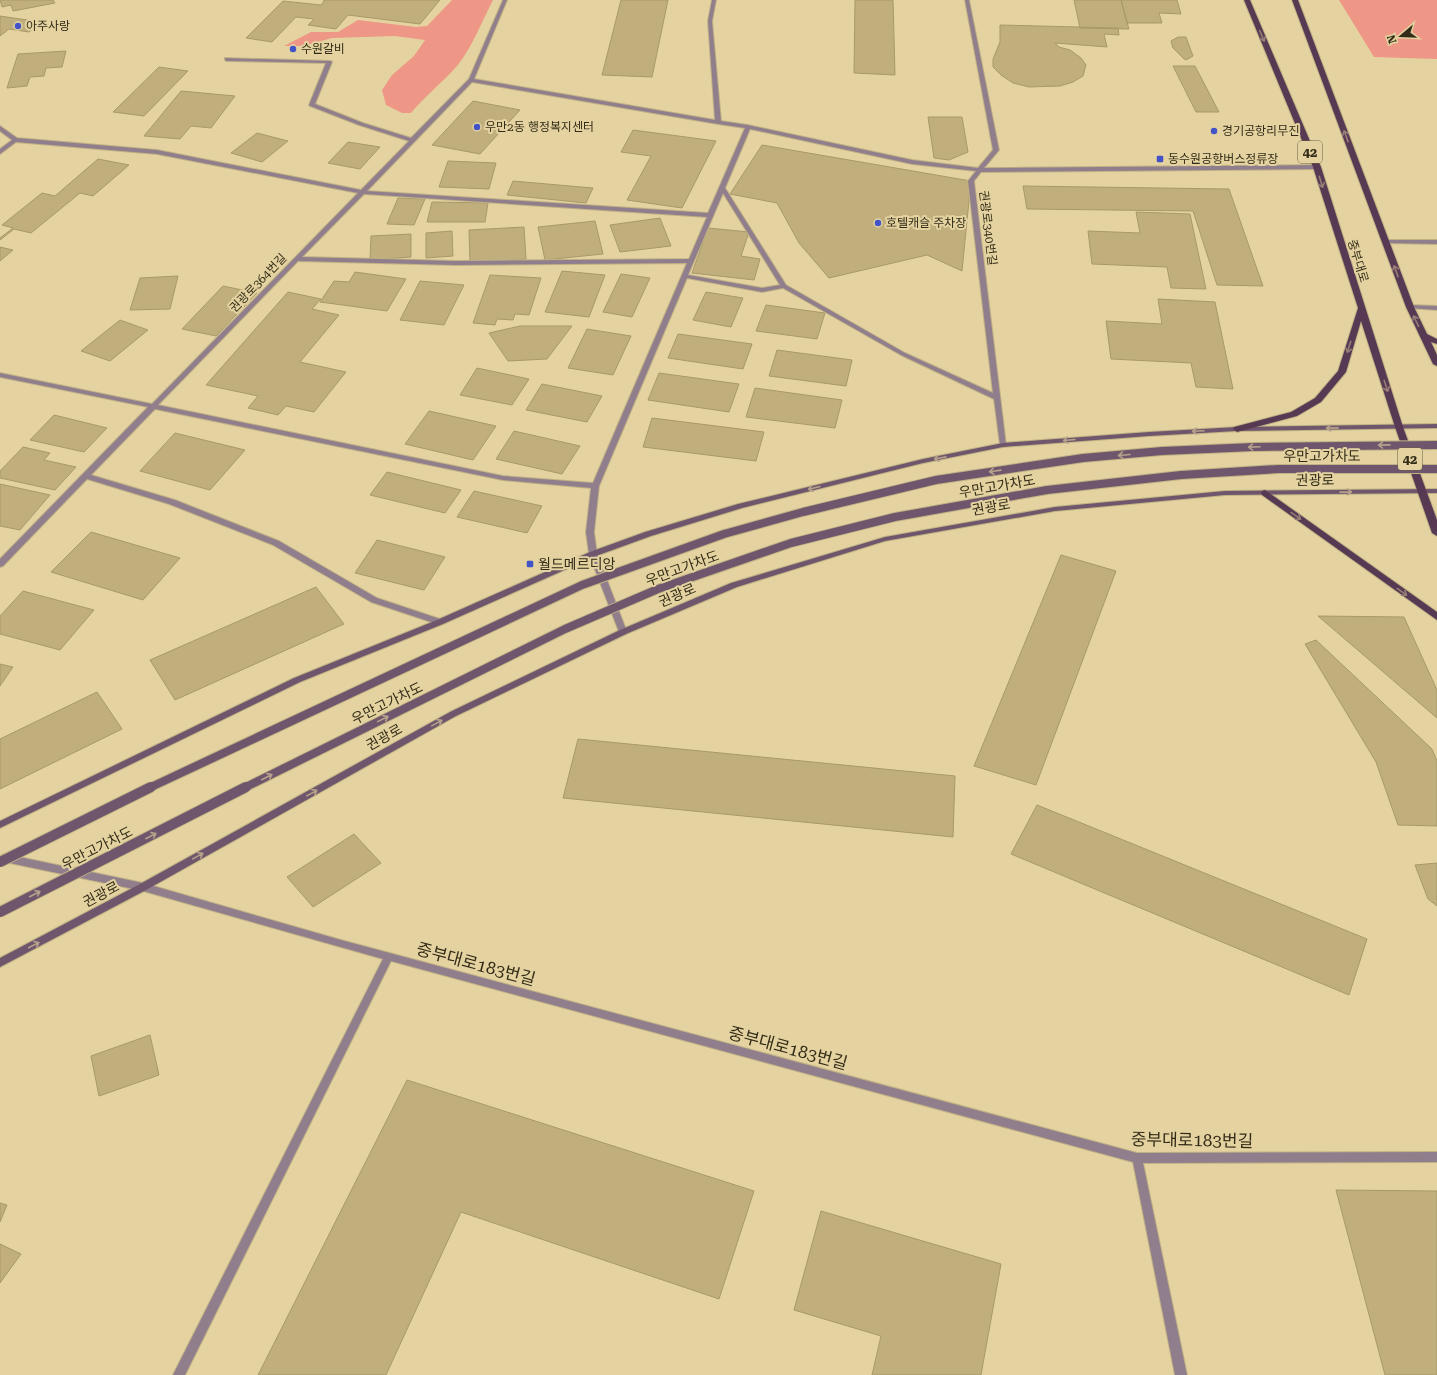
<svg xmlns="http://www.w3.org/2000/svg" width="1437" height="1375" viewBox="0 0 1437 1375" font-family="'Roboto Serif','Noto Sans KR',serif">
<rect width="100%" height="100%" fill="#e4d3a0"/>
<!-- green -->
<path fill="#ee9786" d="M452,0H493C482,21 472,48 457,66C442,83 425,96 411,113H402L386,105L382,90L392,75L414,56L425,40L395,36L332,38L303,46H284L311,32H338L358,20L416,27L427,26Z
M1339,0H1437V59L1374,57Z"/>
<!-- building -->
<path fill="#c0af7d" stroke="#a99968" d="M0,0H53L55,3L13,11L11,5L2,7Z
M323,0H440L420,24L348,15L336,29L308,25L314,19L296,17L272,42L246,38L283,1L321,5L325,0Z
M621,0H668L652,77L602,75Z
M855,0H893L895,75L854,73Z
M1074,0H1121L1129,29L1080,28Z
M1121,0H1177L1181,14L1159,13L1162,23H1127Z
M0,16L41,22L29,32L9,29L0,36Z
M1000,25L1118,28L1119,35L1104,34L1107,47L1055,43L1059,47L1070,50L1081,58L1086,65L1083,76L1073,82L1060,86L1029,87L1013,83L1001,75L993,67V59L1000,42Z
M1178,37H1186L1193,56L1186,60L1183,58L1173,48L1171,41Z
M66,51L62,67L46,68L44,76L30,77L27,86L7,88L18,54Z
M1173,66H1195L1219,112H1196Z
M159,67L188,71L144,116L113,112Z
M181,91L235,96L211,128L191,126L180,139L144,136Z
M473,101L520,110L480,154L432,145Z
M928,117H962L968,152L949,160L934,158Z
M633,130L716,141L682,208L627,200L651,156L621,152Z
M257,133L288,141L262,162L231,153Z
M348,142L380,147L360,169L328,163Z
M762,145L971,181L962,271L927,255L829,278L799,243L777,203L730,194Z
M98,159L129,165L93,196L80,193L31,233L14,229L0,240V238L13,228L2,225L42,193L55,196Z
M448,161L496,163L489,189L439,187Z
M513,181L593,188L586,203L507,195Z
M1023,186L1229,189L1263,286L1217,285L1193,211L1027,209Z
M398,198L425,199L414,225L387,224Z
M432,202L488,203L485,222H427Z
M1136,212L1190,214L1206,289L1171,288L1167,267L1092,264L1088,231L1140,233Z
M660,218L671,246L620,252L610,225Z
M595,221L603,254L545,260L538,227Z
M524,227L526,259L470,263L469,230Z
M708,228L749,232L741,256L760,259L754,280L692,273Z
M452,231L453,256L426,258V233Z
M411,234V257L370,260L371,236Z
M0,247L13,250L0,261Z
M562,271L605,275L589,317L545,312Z
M355,272L406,279L387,311L320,302L334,281L349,282Z
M621,274L650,278L632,317L603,312Z
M490,275L541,278L529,315L515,314L513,320L497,319L495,325L473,323Z
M178,276L170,309L130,310L140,278Z
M420,281L464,285L444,325L400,320Z
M223,286L257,293L216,336L182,329Z
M288,292L321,299L312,309L339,315L300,362L346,372L314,412L286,406L278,415L248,408L258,396L206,385Z
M706,292L743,298L731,327L693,320Z
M1158,299L1215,302L1233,389L1196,387L1191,363L1111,359L1106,321L1162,324Z
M766,305L825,313L817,339L756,331Z
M120,320L148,330L110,361L81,351Z
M520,326H572L547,359L508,361L489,333Z
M587,329L631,336L613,375L568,368Z
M678,334L752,344L743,369L668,358Z
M777,350L852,360L846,386L769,376Z
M477,368L529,379L512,405L460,395Z
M659,373L739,384L729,412L648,400Z
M542,384L602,396L587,422L526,410Z
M755,388L842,400L835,428L746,417Z
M429,411L496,426L473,460L405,444Z
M54,415L107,428L84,452L30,440Z
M652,418L764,432L756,461L643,447Z
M514,431L580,446L562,474L496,459Z
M175,433L245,450L210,490L140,471Z
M23,447L50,453L44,460L76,467L55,490L0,478V471Z
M387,472L461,490L445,513L370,495Z
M0,484L50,495L20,530L0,526Z
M474,491L542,506L527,533L457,517Z
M91,532L180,558L143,600L51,572Z
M377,540L445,557L424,590L355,573Z
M1061,555L1116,571L1036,785L974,766Z
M316,587L344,624L175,700L150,660Z
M23,591L94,610L60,650L0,634V616Z
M1318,616L1404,617L1437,690V718Z
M1316,640L1432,749L1437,761V826L1398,825L1376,762L1305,644Z
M0,664L13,667L0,686Z
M97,692L122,729L0,789V739Z
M578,739L955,776L953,837L563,798Z
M1037,805L1367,939L1349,995L1011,854Z
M354,834L381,863L313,907L287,877Z
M1437,863V906L1428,899L1415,865Z
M150,1035L159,1075L99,1096L91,1056Z
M407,1080L754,1191L719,1299L461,1212L386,1375H258Z
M1336,1190L1437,1191V1375H1385Z
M0,1203L7,1205L0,1222Z
M821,1211L1001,1264L981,1375H872L881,1336L794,1310Z
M0,1244L21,1254L0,1283Z"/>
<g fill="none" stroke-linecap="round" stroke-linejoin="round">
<defs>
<path id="lane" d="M1410,305L1437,306V310L1408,308L1407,307Z"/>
<path id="street" d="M503,0H507L474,79L715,120L708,21L712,0H716L712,21L721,121L748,125L912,160L978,168L993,150L965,0H969L999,150L984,168L1317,165L1320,167L1317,169L981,172L974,181L1006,445L1003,447L1000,445L994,399L901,355L783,288L762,292L687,278L599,486L594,532L597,554L627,632L626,634L623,635L619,632L589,554L586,532L591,488L503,480L155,409L91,475L175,500L279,541L377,598L443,620L444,622L443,624H437L371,602L273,545L169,504L87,479L3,566L0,567V559L148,407L0,377V373L152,404L358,193L157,154L16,142L0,154V149L12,140L0,131V126L17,138L157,150L361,190L409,141L359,125L310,106L309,105L326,63L227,61L225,60V58L331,61L332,62L315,104L363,123L411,138L469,79ZM472,82L718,124L745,128L708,213L367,191ZM750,129L912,164L976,171L968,181L993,393L905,353L786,285L725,188ZM723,193L780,285L762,288L688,275ZM364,194L707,217L689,259L456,261L302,257ZM298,261L456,265L687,263L593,483L503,476L158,405Z
M1385,240H1437V244L1383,243L1382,242Z
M5,854L143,883L341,940L1137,1153L1437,1152V1162L1143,1163L1187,1375H1175L1133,1162L391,961L185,1375H173L383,959L143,891L5,862L2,861L1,858L2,855Z"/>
<path id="secondary" d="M1437,424V428L1237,431L1149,436L1003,447L923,463L742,508L651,536L596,556L443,624L300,682L0,828V821L294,678L437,620L590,552L645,532L738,504L923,459L1003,443L1149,432L1237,427Z
M1437,489V493L1225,495L1055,511L885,541L737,587L626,634L456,716L146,890L0,967V958L140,884L450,712L620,630L731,583L885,537L1055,507L1225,491Z"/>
<path id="primary" d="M1244,0H1250L1321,167L1403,427L1437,520V536L1432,533L1395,427L1361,321L1346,372L1321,402L1297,416L1237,432L1233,429L1234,427L1291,412L1315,398L1338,371L1358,308L1313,167Z
M1292,0H1298L1414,307L1427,334L1437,339V344L1431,342L1437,355V366L1433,364L1406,307Z
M1265,490L1437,612V620L1262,495L1261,493L1262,491Z"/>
</defs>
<!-- lane casing -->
<use href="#lane" stroke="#c1b285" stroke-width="2"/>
<!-- street casing -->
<use href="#street" stroke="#c1b285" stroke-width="2"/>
<!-- secondary casing -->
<use href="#secondary" stroke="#c1b285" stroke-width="2"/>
<!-- primary casing -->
<use href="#primary" stroke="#c1b285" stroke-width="2"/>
<!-- lane -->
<use href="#lane" fill="#917e8d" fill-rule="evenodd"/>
<!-- street -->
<use href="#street" fill="#917e8d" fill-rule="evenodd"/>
<!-- secondary -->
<use href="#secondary" fill="#70566c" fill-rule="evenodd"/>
<!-- primary -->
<use href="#primary" fill="#583953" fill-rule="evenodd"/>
<defs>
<path id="secondary-bridge-far1" d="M149,788L582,585L724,534L803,512L936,480L1083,458L1162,451L1253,447L1437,445
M244,788L565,629L658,589L791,543L895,517L1047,490L1181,475L1278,469H1437"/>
<path id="secondary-bridge" d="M0,862L151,787
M0,912L246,787"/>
</defs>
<!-- secondary-bridge-far1 casing -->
<use href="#secondary-bridge-far1" stroke="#c1b285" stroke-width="10" stroke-linecap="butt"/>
<!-- secondary-bridge casing -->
<use href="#secondary-bridge" stroke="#c1b285" stroke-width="12" stroke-linecap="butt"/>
<!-- secondary-bridge-far1 -->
<use href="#secondary-bridge-far1" stroke="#70566c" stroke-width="8"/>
<!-- secondary-bridge -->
<use href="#secondary-bridge" stroke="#70566c" stroke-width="10"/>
</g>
<!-- one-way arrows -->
<defs><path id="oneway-shaft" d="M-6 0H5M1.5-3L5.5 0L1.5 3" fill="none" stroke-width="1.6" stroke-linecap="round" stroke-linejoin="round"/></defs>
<g stroke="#977e76">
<use href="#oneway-shaft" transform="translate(1262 36) rotate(67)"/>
<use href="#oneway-shaft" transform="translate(1346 136) rotate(-110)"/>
<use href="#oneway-shaft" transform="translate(1321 182) rotate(73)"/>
<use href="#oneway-shaft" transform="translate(1396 271) rotate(-110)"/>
<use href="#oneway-shaft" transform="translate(1416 321) rotate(-116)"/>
<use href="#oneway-shaft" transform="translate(1349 347) rotate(107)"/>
<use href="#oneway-shaft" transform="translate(1386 386) rotate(72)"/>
<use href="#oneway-shaft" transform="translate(1296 516) rotate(36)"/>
<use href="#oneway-shaft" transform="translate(1402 592) rotate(36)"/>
</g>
<g stroke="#b6a18b">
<use href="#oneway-shaft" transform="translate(1332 428) rotate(179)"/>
<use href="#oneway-shaft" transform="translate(1198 431) rotate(177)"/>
<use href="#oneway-shaft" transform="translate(1069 440) rotate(175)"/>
<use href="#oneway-shaft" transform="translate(1384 445) rotate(179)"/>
<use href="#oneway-shaft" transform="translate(1254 447) rotate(178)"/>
<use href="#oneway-shaft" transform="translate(1124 455) rotate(175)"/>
<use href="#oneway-shaft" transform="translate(940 458) rotate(169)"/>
<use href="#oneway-shaft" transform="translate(995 471) rotate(172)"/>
<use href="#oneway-shaft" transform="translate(814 488) rotate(166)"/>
<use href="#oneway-shaft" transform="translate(1346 492) rotate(-1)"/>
<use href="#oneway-shaft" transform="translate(383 719) rotate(-26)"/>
<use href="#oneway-shaft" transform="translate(437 723) rotate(-29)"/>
<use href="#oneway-shaft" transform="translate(267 777) rotate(-27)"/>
<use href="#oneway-shaft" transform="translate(312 793) rotate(-29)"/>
<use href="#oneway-shaft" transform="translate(151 836) rotate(-27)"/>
<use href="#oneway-shaft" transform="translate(198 856) rotate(-29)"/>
<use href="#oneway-shaft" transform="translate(35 894) rotate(-27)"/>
<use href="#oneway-shaft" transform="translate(34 945) rotate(-28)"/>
</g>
<!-- markers -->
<g fill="#4253c7" stroke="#e4d3a0" stroke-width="1.5">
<circle cx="18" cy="26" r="4"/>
<circle cx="293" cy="49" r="4"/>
<circle cx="477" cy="127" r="4"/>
<circle cx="1214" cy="131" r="4"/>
<rect x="1156" y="155" width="8" height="8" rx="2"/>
<circle cx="878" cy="223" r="4"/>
<rect x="526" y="560" width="8" height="8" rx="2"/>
</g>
<g text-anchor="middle" stroke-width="4" stroke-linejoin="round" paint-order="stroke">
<!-- far-poi labels -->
<g font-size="12" fill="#332c18" stroke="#e4d3a0" text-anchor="start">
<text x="26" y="30">아주사랑</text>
<text x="301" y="53">수원갈비</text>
<text x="485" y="131">우만2동 행정복지센터</text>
<text x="1222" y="135">경기공항리무진</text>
<text x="1168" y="163">동수원공항버스정류장</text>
<text x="886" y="227">호텔캐슬 주차장</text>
</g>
<!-- far-street labels -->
<g font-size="12" fill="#332c18" stroke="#e4d3a0">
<text transform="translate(988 228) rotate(83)" y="4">권광로340번길</text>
<text transform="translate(1358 261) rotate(73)" y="4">중부대로</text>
<text transform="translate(258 283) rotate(-46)" y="4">권광로364번길</text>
</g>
<!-- shield labels -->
<g fill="#e4d3a0" stroke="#685e41" stroke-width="1">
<rect x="1298" y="141" width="24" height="22" rx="3"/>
<rect x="1398" y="448" width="24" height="22" rx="3"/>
</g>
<g font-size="13" font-weight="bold" fill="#332c18">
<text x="1310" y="157">42</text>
<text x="1410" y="464">42</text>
</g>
<!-- street labels -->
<g font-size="14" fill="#332c18" stroke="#e4d3a0">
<text x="1322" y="461">우만고가차도</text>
<text transform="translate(1315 480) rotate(-1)" y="5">권광로</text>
<text transform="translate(997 486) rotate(-10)" y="5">우만고가차도</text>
<text transform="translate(991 507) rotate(-10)" y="5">권광로</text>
<text transform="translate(682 568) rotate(-20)" y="5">우만고가차도</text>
<text transform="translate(677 595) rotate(-23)" y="5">권광로</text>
<text transform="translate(387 703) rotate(-26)" y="5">우만고가차도</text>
<text transform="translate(384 737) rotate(-29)" y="5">권광로</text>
<text transform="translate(97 848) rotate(-27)" y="5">우만고가차도</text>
<text transform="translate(101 894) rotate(-28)" y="5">권광로</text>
</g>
<!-- poi labels -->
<g font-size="14" fill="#332c18" stroke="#e4d3a0" text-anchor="start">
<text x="538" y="569">월드메르디앙</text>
</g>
<!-- near-street labels -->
<g font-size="17" fill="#332c18" stroke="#e4d3a0">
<text transform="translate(476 964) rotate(15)" y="6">중부대로183번길</text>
<text transform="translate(788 1048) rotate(15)" y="6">중부대로183번길</text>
<text transform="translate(1192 1140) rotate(1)" y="6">중부대로183번길</text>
</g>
</g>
<!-- north arrow -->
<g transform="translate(1401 36) rotate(251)" stroke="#e4d3a0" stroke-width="3" paint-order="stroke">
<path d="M0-3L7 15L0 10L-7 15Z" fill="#332c18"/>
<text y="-6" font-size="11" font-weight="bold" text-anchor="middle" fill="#332c18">N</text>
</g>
</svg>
